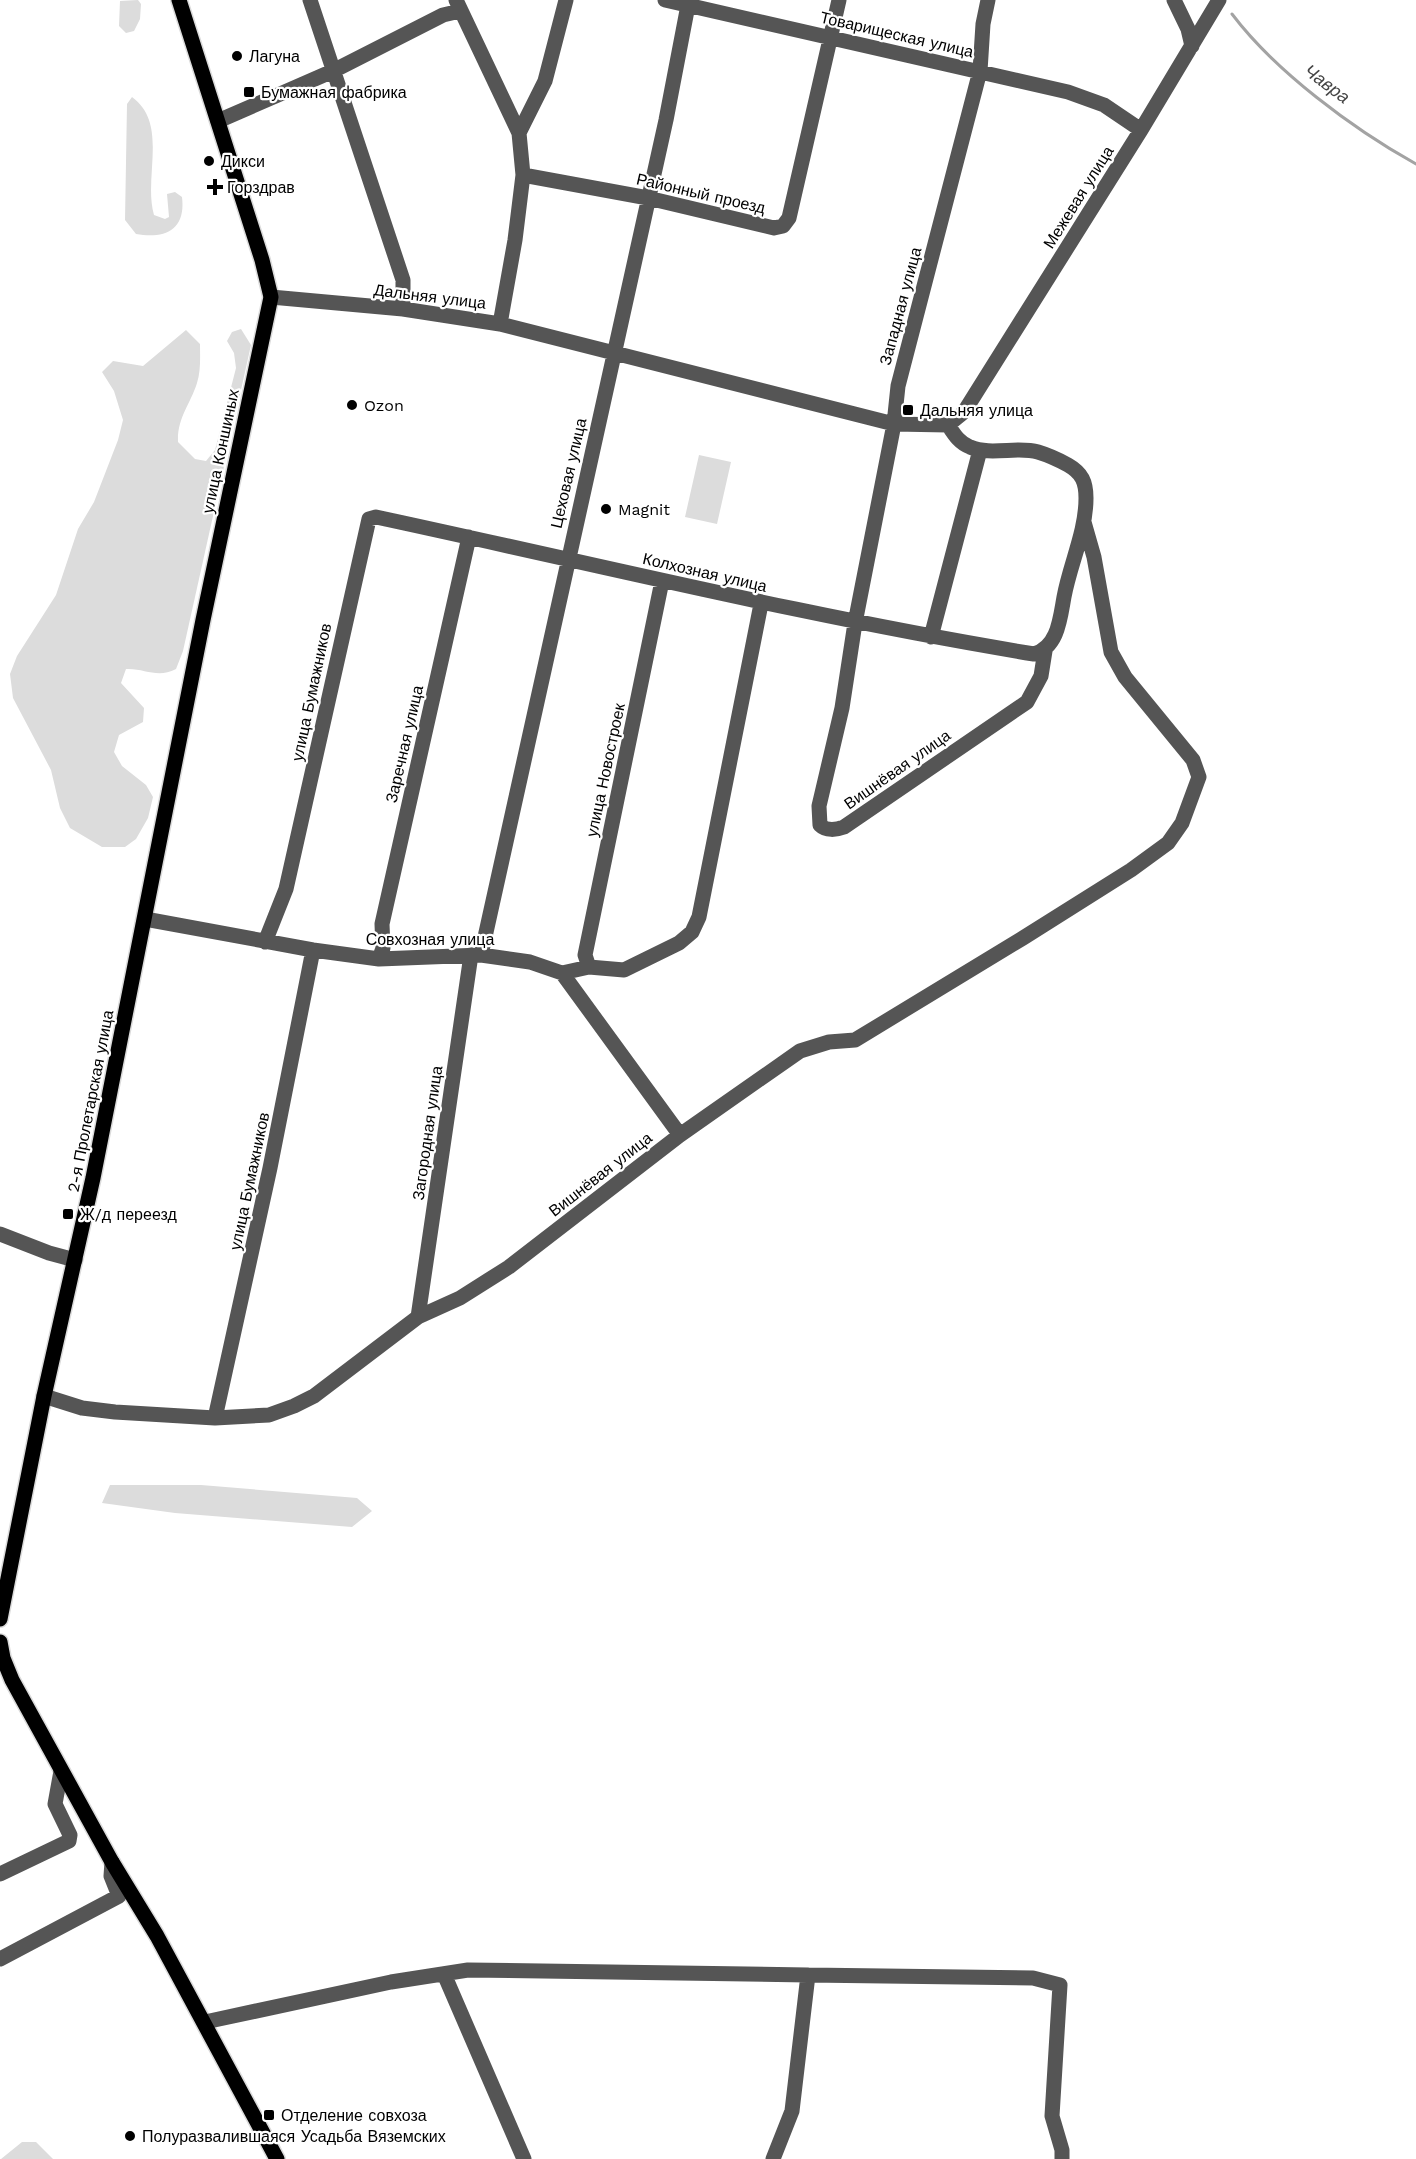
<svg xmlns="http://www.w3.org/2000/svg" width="1416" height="2159" viewBox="0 0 1416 2159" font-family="'Work Sans',sans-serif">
<rect width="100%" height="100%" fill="#fff"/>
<!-- green -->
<path fill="#dcdcdc" d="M138,0L141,4L140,19L134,31L126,33L119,26L120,1Z
M132,97C169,124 143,177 154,215L165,219L169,217L167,194L175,192L182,197C186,230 165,239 136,234L125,220L127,104Z
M241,329L251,345L183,651L176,669C157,679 145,668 126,669L121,683L144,708L143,722L119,735L114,752L122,766L146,785L153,797L148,818L136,839L125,847H102L70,828L60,808L51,770L13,698L10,674L17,656L56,595L78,529L94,502L118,440L123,420L114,391L102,372L113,361L143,366L186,330L200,344C200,356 201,371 197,383C190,405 177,418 178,442L195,459L206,461L215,450L236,368L234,353L227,341L232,332Z
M699,455L731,462L717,524L685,517Z
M110,1485H201L357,1498L372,1511L352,1527L175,1513L102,1503Z
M22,2142H36L53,2159H1Z"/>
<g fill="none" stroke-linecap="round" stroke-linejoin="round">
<!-- stream -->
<path stroke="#a3a3a3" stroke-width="3" d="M1232,14C1275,71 1353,129 1416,164"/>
<defs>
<path id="major" d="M0,1619L44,1396L93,1178L203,620L271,297L262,260L179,0
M0,1642L3,1658L12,1680L112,1862L157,1936L277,2159"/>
</defs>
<!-- major casing -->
<use href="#major" stroke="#dbdbdb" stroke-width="18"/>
<!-- minor -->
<path stroke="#555" stroke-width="15" d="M310,0L403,280V309
M456,0L519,133L523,175L515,240L500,324
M665,0L1068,92L1104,105L1141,130
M988,0L983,24L980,71L898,386L894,424L855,623L842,708L819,806L820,825C826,831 836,830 844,827L1027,702L1041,676L1045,651
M1174,0L1188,29L1192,46
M218,121L333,71L443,15L460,11
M519,133L545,81L566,0
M523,175L648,198L774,228L783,226L789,218L839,0
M271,297L403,309L500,324L894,424L948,425L964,412L1141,130L1219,0
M931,637L980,450
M145,919L313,950L379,959L481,955L530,962L562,973L589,967L624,970L679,943L692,932L699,917L761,604
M265,942L286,889L369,519L376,517C595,564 813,618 1034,654C1058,647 1060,619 1064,597C1070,564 1086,532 1086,498C1086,482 1082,473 1068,465C1059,460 1048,455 1038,452C1017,446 991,456 970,447C959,443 954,434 948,425
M481,955L666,120L689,0
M379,959L383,948L382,924L469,537
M589,967L585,955L662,581
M562,973L680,1135
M0,1234L49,1253L75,1260
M418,1317L471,955
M44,1396L82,1408L115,1412L215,1418L269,1415L294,1406L314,1396L418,1317L460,1298L509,1267L680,1135L800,1051L829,1042L855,1040L1023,938L1131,870L1168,843L1182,823L1199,777L1193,760L1125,677L1111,652L1094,557L1084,522
M215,1418L270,1168L313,950
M0,1874L69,1841L70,1835L55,1804L61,1771
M0,1959L119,1896L111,1876L112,1862
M444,1974L524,2159
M808,1975L1033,1978L1060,1985L1052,2116L1062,2150V2159
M205,2022L391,1982L468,1970L808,1975L792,2111L773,2159"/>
<!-- major -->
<use href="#major" stroke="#000" stroke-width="15"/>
</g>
<!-- markers -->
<g fill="#000" stroke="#fff" stroke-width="2">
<circle cx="237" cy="56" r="6"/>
<rect x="243" y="86" width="12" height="12" rx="3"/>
<circle cx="209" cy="161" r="6"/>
<path d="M212 178h6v6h6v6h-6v6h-6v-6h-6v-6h6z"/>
<circle cx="352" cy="405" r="6"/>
<rect x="902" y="404" width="12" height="12" rx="3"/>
<circle cx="606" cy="509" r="6"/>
<rect x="62" y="1208" width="12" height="12" rx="3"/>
<rect x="263" y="2109" width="12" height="12" rx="3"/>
<circle cx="130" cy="2136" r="6"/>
</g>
<g text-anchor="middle" stroke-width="4.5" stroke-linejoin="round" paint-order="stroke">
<!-- street labels -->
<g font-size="16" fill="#000" stroke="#fff">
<text transform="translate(897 34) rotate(13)" y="6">Товарищеская улица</text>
<text transform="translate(701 193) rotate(13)" y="6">Районный проезд</text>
<text transform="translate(1078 197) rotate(-58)" y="6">Межевая улица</text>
<text transform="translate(430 296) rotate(7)" y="6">Дальняя улица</text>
<text transform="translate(900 306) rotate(-75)" y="6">Западная улица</text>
<text transform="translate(220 451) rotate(-78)" y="6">улица Коншиных</text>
<text transform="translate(568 473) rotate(-77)" y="6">Цеховая улица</text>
<text transform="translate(705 572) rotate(13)" y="6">Колхозная улица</text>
<text transform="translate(311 692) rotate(-78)" y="6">улица Бумажников</text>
<text transform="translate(404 744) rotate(-77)" y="6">Заречная улица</text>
<text transform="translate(897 769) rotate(-35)" y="6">Вишнёвая улица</text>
<text transform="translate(605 770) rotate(-78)" y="6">улица Новостроек</text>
<text x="430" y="945">Совхозная улица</text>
<text transform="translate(90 1101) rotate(-79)" y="6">2-я Пролетарская улица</text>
<text transform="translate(427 1133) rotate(-82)" y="6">Загородная улица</text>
<text transform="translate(600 1174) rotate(-38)" y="6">Вишнёвая улица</text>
<text transform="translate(249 1181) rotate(-78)" y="6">улица Бумажников</text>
</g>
<!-- poi labels -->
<g font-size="16" fill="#000" stroke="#fff" text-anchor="start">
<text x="249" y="62">Лагуна</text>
<text x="261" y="98">Бумажная фабрика</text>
<text x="221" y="167">Дикси</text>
<text x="227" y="193">Горздрав</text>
<text x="364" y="411">Ozon</text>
<text x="920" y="416">Дальняя улица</text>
<text x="618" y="515">Magnit</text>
<text x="80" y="1220">Ж/д переезд</text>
<text x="281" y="2121">Отделение совхоза</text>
<text x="142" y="2142">Полуразвалившаяся Усадьба Вяземских</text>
</g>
<!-- water labels -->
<g font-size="18" font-style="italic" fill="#444" stroke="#fff">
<text transform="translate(1327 84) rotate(37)" y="6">Чавра</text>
</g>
</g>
</svg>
